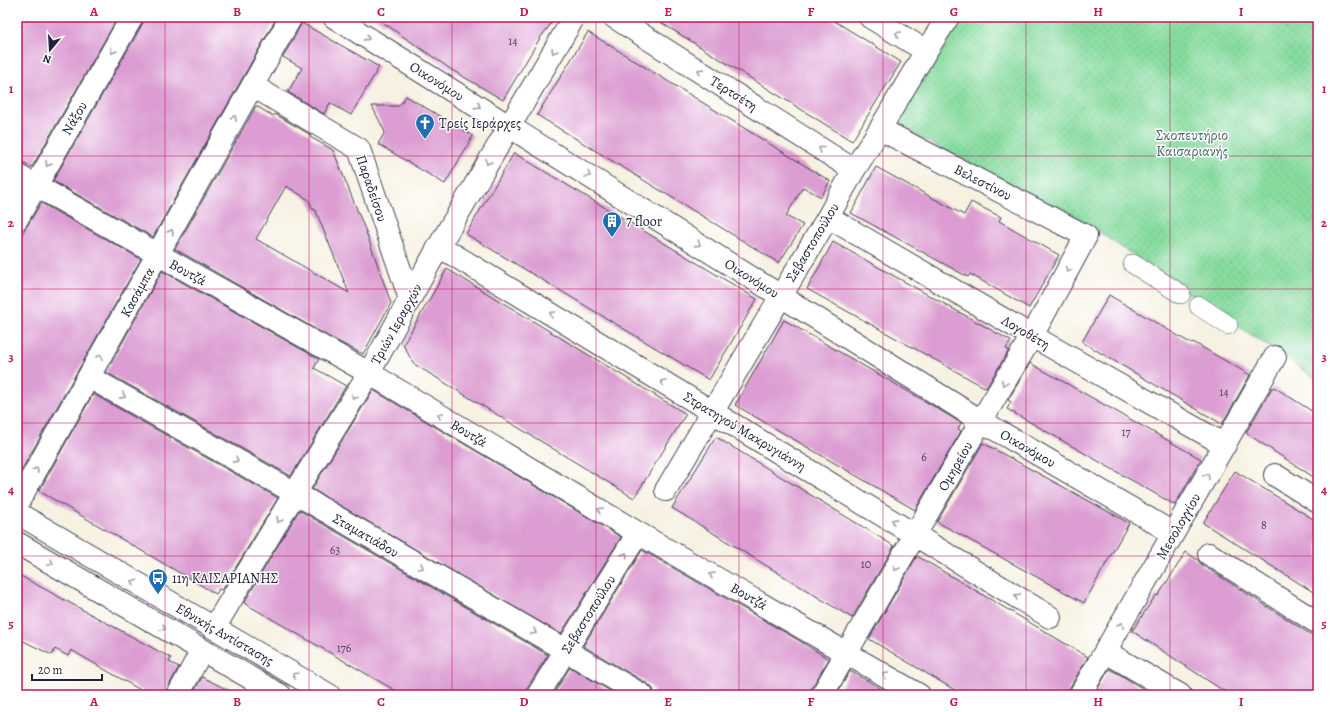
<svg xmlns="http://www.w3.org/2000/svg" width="1335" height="712" viewBox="0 0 1335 712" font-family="Alegreya,serif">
<defs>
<pattern id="park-dots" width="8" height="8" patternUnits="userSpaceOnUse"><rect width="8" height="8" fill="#86dc9f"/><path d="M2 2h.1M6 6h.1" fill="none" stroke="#73bc8a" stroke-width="1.8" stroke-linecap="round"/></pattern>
</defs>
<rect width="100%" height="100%" fill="#fff"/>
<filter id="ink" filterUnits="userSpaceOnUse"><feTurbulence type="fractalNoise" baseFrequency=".025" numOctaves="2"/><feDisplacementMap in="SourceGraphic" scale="8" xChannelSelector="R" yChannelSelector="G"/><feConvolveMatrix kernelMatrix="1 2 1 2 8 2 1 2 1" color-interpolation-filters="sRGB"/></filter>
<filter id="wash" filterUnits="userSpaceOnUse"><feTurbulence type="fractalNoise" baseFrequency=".012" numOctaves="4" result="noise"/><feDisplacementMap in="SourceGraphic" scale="16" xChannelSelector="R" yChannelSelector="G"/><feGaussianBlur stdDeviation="0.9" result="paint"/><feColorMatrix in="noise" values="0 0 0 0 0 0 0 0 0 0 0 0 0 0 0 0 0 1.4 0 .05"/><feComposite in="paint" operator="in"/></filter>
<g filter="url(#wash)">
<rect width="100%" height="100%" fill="#f6f1e1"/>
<!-- park -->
<path fill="url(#park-dots)" stroke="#547f6d" d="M964,17H1318V380L1093,228L894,124Z"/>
<g id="blocks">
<!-- building -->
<path fill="#dc9ed2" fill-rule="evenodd" d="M17,17H118L32,167L17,159Z
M144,17H277L153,237L53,181L143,23Z
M375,17H556L540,38L503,100L452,70Z
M652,17H828L901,62L852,141Z
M302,23L379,67L351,115L330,103L324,114L288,92L302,68L283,57Z
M588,32L830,181L821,197L803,187L786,216L803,225L779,263L537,115Z
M406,96L473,136L445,184L378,144L385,132L372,106H399Z
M256,106L273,116L275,114L311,135L310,137L333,150L366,232L391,303L363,354L331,338L175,249ZM286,186L309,200L313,210L315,209L349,293L256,239Z
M514,153L757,299L709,380L466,234Z
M876,167L964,215L971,202L1001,217L999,221L1059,255L1029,308L970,274L968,277L851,213Z
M41,203L141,259L17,478V242Z
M833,242L1011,341L1006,349L1009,350L986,388L807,289Z
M447,269L686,414L634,498L414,364L403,345Z
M162,271L319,359L314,368L346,386L291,476L106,372Z
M1109,295L1192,344L1193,342L1250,375L1222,424L1082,342Z
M784,320L930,404L961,423L958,429L961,431L915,510L735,405Z
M1030,363L1201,459L1175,505L1007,409L1011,402L1008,400Z
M1274,387L1318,415V480L1246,433L1272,388H1273Z
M373,390L621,537L561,634L312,489Z
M93,394L278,498L222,590L219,589L216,594L39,491Z
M716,437L894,546L852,618L672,508Z
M983,443L1129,523L1084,603L937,522Z
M1235,471L1318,522V595L1203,523Z
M299,510L548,655L527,688L526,695H403L244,603Z
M642,550L793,637L829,659L811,689L810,695H654L653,689L648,684L583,646Z
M1186,552L1198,560L1202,565L1318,639V695H1230L1132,631L1156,595L1158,596Z
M917,556L1088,657L1069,689L1068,695H963L869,639Z
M17,574L171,658L169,662L179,667L167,689L166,695H149L71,650L68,656L55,649L52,655L17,638Z
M570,667L617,695H553Z
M1109,669L1119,674L1153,695H1094Z
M850,671L892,695H836Z
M202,677L238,695H192Z"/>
</g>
</g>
<g filter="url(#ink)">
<use href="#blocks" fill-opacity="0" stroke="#424154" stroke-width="1"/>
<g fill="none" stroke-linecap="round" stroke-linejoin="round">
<defs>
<path id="pedestrian" d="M1133,264L1181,294
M1199,306L1228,325"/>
<path id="minor" d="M334,17L981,421L1173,533
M614,17L854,170
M870,17L926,51
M253,86L359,149L410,299
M17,175L369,373L638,533L919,695
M828,217L1032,336L1225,445
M17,219L132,17
M439,246L1050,617
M89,377L295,493L642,695
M1275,475L1318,502
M666,490L828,217L854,170L880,129L926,51L948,17
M17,504L291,17
M1209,554L1318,623
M214,628L295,493L369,373L439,246L574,17
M1106,652L1180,695
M178,695L202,650
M538,695L638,533
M822,695L981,421L1032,336L1086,236L880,129
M1080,695L1275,357"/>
<path id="secondary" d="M17,513L329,695
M17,543L280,695"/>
</defs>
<!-- pedestrian casing -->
<use href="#pedestrian" stroke="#424154" stroke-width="20"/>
<!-- minor casing -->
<use href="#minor" stroke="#424154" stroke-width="24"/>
<!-- secondary casing -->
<use href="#secondary" stroke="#424154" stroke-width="24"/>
<!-- pedestrian -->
<use href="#pedestrian" stroke="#fff" stroke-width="19"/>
<!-- minor -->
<use href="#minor" stroke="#fff" stroke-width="22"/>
<!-- secondary -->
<use href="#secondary" stroke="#fff" stroke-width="22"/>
</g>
<!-- one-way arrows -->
<defs><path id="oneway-chevron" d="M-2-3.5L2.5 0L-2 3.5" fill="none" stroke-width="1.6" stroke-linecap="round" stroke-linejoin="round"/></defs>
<g stroke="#9c9ca7">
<use href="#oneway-chevron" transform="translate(898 34) rotate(-149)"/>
<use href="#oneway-chevron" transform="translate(367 38) rotate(32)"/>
<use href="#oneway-chevron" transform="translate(113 51) rotate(120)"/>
<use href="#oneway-chevron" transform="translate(554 51) rotate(121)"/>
<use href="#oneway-chevron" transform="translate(700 71) rotate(-148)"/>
<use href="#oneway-chevron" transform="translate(478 106) rotate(32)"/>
<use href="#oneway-chevron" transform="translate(234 118) rotate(-61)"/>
<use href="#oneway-chevron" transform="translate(821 149) rotate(-148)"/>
<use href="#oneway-chevron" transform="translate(488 162) rotate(120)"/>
<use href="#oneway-chevron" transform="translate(48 164) rotate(120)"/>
<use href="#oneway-chevron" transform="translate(588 175) rotate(32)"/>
<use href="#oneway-chevron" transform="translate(171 232) rotate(-61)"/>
<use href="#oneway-chevron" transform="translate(698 244) rotate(32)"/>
<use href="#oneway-chevron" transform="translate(1068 270) rotate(118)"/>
<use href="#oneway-chevron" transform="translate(552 314) rotate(-149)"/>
<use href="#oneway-chevron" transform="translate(100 357) rotate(-61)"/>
<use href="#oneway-chevron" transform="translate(663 382) rotate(-149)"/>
<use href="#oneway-chevron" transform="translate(1004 383) rotate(121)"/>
<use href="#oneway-chevron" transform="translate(123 396) rotate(29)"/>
<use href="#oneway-chevron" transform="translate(354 397) rotate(122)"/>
<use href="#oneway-chevron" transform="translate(440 415) rotate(-149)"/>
<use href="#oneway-chevron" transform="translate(236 460) rotate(29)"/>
<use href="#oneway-chevron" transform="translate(36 470) rotate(-61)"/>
<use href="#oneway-chevron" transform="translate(1207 476) rotate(-60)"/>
<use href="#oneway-chevron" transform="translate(600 510) rotate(-149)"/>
<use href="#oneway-chevron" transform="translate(279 520) rotate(121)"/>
<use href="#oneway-chevron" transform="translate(894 521) rotate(-149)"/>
<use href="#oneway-chevron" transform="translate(625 555) rotate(-58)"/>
<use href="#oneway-chevron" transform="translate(51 563) rotate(30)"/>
<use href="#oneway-chevron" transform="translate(421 567) rotate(30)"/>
<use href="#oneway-chevron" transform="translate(896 568) rotate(120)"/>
<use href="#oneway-chevron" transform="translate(712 575) rotate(-150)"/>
<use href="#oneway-chevron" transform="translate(134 582) rotate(-150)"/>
<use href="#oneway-chevron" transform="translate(1017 596) rotate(-148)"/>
<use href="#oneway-chevron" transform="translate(1121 625) rotate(-60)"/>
<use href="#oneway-chevron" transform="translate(163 628) rotate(30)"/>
<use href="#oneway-chevron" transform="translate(534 632) rotate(30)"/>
<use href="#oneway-chevron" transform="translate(295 675) rotate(-150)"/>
<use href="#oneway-chevron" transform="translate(885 675) rotate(-150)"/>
</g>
</g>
<!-- grid -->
<path fill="none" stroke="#c2185b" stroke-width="1" stroke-opacity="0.55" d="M165,17V695M309,17V695M452,17V695M596,17V695M739,17V695M883,17V695M1026,17V695M1170,17V695M17,156H1318M17,289H1318M17,423H1318M17,556H1318"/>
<!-- icons -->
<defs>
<symbol id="church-pin" viewBox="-11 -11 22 30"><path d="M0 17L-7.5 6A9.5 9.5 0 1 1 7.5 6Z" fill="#1f6fb2" stroke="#fff"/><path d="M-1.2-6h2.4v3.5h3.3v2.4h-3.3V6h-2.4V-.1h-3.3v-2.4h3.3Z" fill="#fff"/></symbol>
<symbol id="building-pin" viewBox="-11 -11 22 30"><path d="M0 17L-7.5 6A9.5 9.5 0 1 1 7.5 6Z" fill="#1f6fb2" stroke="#fff"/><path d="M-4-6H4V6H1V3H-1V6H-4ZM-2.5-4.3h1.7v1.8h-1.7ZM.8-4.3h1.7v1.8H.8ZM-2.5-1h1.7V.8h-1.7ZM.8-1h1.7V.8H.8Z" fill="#fff"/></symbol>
<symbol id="bus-pin" viewBox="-11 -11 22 30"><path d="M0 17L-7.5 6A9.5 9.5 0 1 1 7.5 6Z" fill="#1f6fb2" stroke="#fff"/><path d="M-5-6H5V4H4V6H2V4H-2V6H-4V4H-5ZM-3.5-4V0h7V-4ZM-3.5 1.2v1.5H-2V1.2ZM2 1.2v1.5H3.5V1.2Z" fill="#fff"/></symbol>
</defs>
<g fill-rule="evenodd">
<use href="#church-pin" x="414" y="112" width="22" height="30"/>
<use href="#building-pin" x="601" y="210" width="22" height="30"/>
<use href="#bus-pin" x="147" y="567" width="22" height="30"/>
</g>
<g text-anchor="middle" stroke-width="3" stroke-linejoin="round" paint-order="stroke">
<!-- number labels -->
<g font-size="12" fill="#504161">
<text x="513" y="45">14</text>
<text x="1224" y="396">14</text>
<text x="1126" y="436">17</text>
<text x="924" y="461">6</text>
<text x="1264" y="529">8</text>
<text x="335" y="554">63</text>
<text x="866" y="568">10</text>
<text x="344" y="652">176</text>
</g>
<!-- street labels -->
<g font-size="14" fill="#22223b" stroke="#fff">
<text transform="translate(437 81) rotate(32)" y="5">Οικονόμου</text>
<text transform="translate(734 93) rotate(32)" y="5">Τερτσέτη</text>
<text transform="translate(74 118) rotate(-60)" y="5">Νάξου</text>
<text transform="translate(983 182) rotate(27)" y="5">Βελεστίνου</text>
<text transform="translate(372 188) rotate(71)" y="5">Παραδείσου</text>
<text transform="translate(812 242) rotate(-59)" y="5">Σεβαστοπούλου</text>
<text transform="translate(188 272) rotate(29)" y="5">Βουτζά</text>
<text transform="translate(752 278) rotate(32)" y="5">Οικονόμου</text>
<text transform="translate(137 292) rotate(-61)" y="5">Κασάμπα</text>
<text transform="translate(396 324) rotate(-61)" y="5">Τριών Ιεραρχών</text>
<text transform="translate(1026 332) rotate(30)" y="5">Λογοθέτη</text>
<text transform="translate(745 431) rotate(31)" y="5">Στρατηγού Μακρυγιάννη</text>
<text transform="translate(469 433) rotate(31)" y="5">Βουτζά</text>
<text transform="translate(1028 448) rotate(30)" y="5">Οικονόμου</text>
<text transform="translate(955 466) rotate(-60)" y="5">Ομηρείου</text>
<text transform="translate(1178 526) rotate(-60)" y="5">Μεσολογγίου</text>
<text transform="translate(366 535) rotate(30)" y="5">Σταματιάδου</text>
<text transform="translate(749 596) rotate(30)" y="5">Βουτζά</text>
<text transform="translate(588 614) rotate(-58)" y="5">Σεβαστοπούλου</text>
<text transform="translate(225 634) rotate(30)" y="5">Εθνικής Αντίστασης</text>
</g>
<!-- poi labels -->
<g font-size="14" fill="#22223b" stroke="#fff" text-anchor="start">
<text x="439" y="128">Τρείς Ιεράρχες</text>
<text x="626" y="226">7 floor</text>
<text x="172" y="583">11η ΚΑΙΣΑΡΙΑΝΗΣ</text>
</g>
<!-- park labels -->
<g font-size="14" fill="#45635e" stroke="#fff">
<text x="1192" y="140">Σκοπευτήριο<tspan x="1192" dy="16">Καισαριανής</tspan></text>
</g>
</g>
<!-- margin -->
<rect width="1335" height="712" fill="none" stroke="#fff" stroke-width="44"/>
<!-- north arrow -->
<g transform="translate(50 50) rotate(198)" stroke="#ffffff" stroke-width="3" paint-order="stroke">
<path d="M0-3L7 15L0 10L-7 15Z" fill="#22223b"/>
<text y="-6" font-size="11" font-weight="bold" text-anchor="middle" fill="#22223b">N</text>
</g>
<!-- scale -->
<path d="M32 674v6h70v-6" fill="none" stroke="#22223b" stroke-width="2"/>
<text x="38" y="674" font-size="12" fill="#22223b" stroke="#ffffff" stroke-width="3" paint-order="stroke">20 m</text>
<rect x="22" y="22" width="1291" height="668" fill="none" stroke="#c2185b" stroke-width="1.5"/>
<g font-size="13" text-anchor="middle" font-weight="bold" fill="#c2185b">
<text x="94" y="16">A</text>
<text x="237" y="16">B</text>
<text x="381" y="16">C</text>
<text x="524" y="16">D</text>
<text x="668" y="16">E</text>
<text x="811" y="16">F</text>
<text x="954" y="16">G</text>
<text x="1098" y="16">H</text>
<text x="1241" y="16">I</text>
<text x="11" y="93">1</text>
<text x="1324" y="93">1</text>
<text x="11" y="227">2</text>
<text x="1324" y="227">2</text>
<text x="11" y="361">3</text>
<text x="1324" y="361">3</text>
<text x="11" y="494">4</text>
<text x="1324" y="494">4</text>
<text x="11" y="628">5</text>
<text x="1324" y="628">5</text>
<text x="94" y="706">A</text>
<text x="237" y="706">B</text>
<text x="381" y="706">C</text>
<text x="524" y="706">D</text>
<text x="668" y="706">E</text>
<text x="811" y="706">F</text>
<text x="954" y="706">G</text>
<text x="1098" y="706">H</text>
<text x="1241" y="706">I</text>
</g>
</svg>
